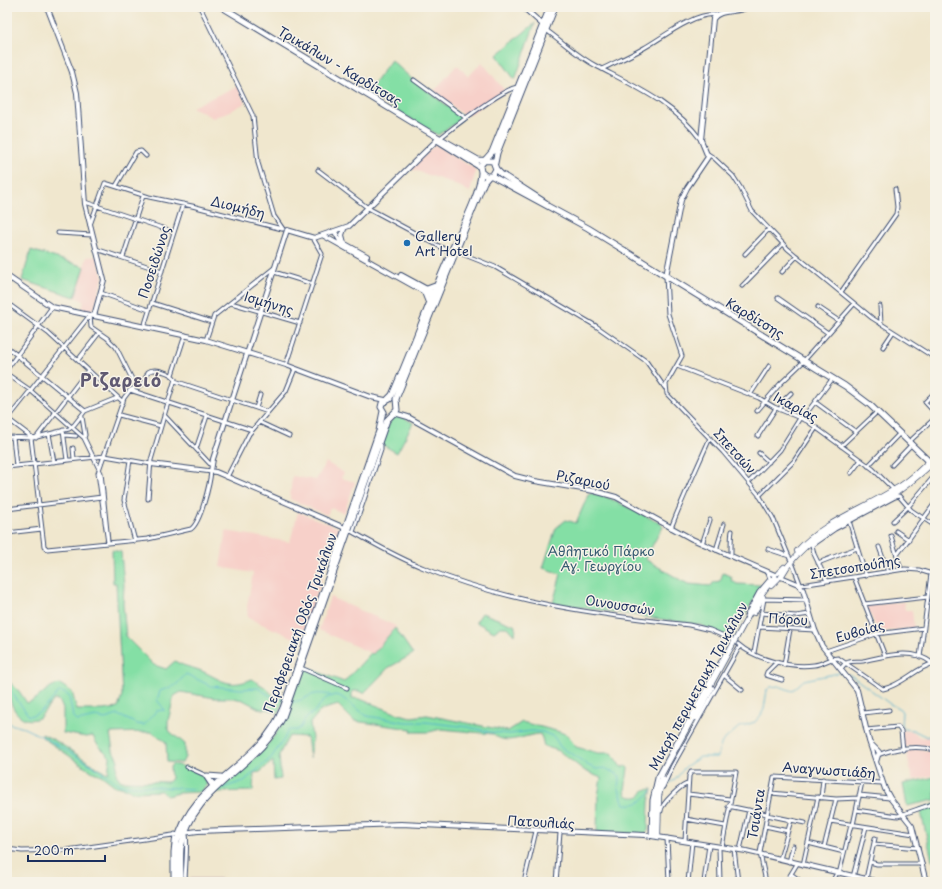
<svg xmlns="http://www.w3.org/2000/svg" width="942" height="889" viewBox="0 0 942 889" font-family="'Playpen Sans',sans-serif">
<rect width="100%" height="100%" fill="#f7f3e8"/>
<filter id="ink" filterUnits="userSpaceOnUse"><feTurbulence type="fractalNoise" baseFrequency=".025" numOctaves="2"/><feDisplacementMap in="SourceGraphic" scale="8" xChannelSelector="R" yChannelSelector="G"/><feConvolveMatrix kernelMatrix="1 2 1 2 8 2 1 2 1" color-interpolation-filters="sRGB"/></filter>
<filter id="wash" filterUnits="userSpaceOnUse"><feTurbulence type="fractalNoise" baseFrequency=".012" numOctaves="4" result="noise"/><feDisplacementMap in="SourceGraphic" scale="16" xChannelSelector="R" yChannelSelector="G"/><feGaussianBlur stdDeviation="0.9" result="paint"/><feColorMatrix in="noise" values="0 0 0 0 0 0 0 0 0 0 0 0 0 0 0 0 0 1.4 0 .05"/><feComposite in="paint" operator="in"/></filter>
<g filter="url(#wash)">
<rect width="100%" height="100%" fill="#f0e7ce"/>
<!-- built -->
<path fill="#f7d0c9" d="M482,62L505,91L470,114L463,115L434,91L456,66H459L468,77Z
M237,86L245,103L234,109L213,118L192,107Z
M435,145L475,169V174L470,192L455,184L411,169Z
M97,256L103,278L94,309L92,308L91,311L82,309L84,301L75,297L87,257Z
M326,462L344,473L341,478L355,482L344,513L330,508L327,515L290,499L292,476L316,480Z
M298,512L339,528L301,641L248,618L247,607L253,573L220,567L226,531L290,542Z
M330,597L396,626L373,654L319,630Z
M904,602L905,610H912L914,628L879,632L866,606Z
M902,730L914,732L920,738L928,737L932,741L930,746L921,745L904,747Z
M920,749L935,753V775L913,780L906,751Z"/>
<!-- industrial -->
<path fill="#d2bec1" d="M188,878H220V882H188Z"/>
<!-- green -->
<path fill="#84dfa5" stroke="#508782" d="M535,23L515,80L497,55Z
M391,60L413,80L461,116L462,119L438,135L367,93Z
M31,250L85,267L75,297L22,280Z
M398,414L413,423L397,453L381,444L392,417Z
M591,493L609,498L660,523L663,526L645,559L682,581L689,584L711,586L714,582L720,581L723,573L732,577L731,580L737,584L762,585L732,638L700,625L553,603L561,574L543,568L556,528L566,520L576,523L588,495Z
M112,550L121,552L124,585L123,604L126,637L154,665L166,669L175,661C182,666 191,667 199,670C220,678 227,690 252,679L266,688L273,695L285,696L279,713L268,709H260L243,700L233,698H215L181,692L174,696L168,721V730L185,744V757L182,763L167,762L166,742L151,732L110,733L113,751L118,760L116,774L121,781L168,782L171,780L170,767L172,764C185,767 203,769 207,784L201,792L178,793L167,796L161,791L131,792L129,789L115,786L101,775L93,772L43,738L42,734L56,741L101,770L108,773L110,757L97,744L93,736L86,737L63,733V709L59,700H54L39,718C15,727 7,698 7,680L19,691L27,703C40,700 46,685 60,684L72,692L77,710H103L118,708L122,695L116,583H113Z
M482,613L516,626L515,635L508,627H501L494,632L476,622Z
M395,628L413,654L388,668L364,693L359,691H352V698L360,699L398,714L411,717L427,715L508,731L522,722L560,732L567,735L576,747L598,753H611L621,767L626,766L628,768L625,790L626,795C632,798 641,799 644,790L652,789L649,802L648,831L645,834L597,832L598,796L601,778L585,771L559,751L544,746L542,738L540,734C525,734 507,747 493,734L441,729L429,732H412L411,729L354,721L338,705L321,710L310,723L312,739L310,758L307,737L289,736L279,755L281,779L274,780L273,761L260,772L254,773L253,791L214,792C238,771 266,753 281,725C291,708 293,687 303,670L306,667L344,682L371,653L373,654Z
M935,777V800L907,806L903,784Z
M935,804V859L932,860L920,808Z"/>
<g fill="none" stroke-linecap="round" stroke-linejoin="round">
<!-- stream -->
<path stroke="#50b0cf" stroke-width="1" d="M849,674L890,704L900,709L902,712L901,726L904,729L913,730L927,737L935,732
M7,686L29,716C43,714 49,702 59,692L65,693L69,696L73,717L77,721L96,717L105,719L118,715L137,724L144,725L156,711L165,710L157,700L160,691L176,685L186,674L211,686L241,689L258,688L272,697L283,700
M292,702C310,700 308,690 330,695
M7,723L24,728L45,738L93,766L120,785L194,789
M666,784L675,780L685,767L700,757H717L722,742L739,727L755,722L761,715L764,709L767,690L770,687L779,686L792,691L804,680L839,673
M222,788L244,781L271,758L284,739L288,730H297L301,727L305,719L314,712L326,698L335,695L340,696L367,716L406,722H425L468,727L490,732L510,734L532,731L543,732L554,737L561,748L571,753L589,766L597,769L605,768L620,776L618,786L624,804C643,805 639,801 652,791"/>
</g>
</g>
<g filter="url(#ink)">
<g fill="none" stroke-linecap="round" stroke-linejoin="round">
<defs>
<path id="minor" d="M200,7L253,116L258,163L274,216L283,229
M546,30C563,42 578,57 598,67C636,87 675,104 701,140
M602,69C616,62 630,56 644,48C662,38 696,11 717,15
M414,80L466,118
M440,138C454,127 503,88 518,87
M708,154L714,158L733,176L740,187L752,211L788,249L872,318L935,358
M318,170L368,208L450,252
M116,186L136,152L141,151L146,156
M85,202L174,232
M90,225L105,183L149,197L192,206L282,229
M58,233L92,235
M96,249L162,271
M455,251L495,267L596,326L646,361L665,388
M745,254L769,229
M123,257L143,196
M274,272L313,284
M782,272L797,256
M666,276L668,314L682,356L666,384L667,394L723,452L759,495L773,518L790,559
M7,284L11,279
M742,286L783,244
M841,292L896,214L897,207L895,189
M101,293L149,310
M778,298L828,333
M7,303L48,333L123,402
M152,303L212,322
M231,303L300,323
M880,306L881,324
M818,307L839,321
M90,315L91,327L107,338L116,347L136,387
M144,327L183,204
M206,340L214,316L274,268
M7,347L85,411
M883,347L893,332
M78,360L99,333
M286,365L322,254L313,238
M677,366L759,398L774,407L807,421L873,469L892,488
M7,369L52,307
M7,374L30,390L84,438L101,473L108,541
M172,375L185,335
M175,381L268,412
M130,390L252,430
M935,392L925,402L935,413
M750,395L769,366
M815,402L856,432
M256,408L260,395
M780,410L783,401L791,393
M757,411L780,384L802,363L854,304
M119,415L161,426
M164,415L211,465
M82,417L85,435L84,438
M8,419L33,438
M802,419L833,378
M7,420L90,315
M259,422L289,436
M63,430L67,460
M49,434L54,462
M64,435L76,436
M758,436L776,408
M7,437L33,438L69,429L74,425L85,411L117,398
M13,437L16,466
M31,438L44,546L47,549L148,539L191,529C201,522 210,483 211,471
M36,438L88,370
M909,442L935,418
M841,446L877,412
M73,448L74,459
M196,449L207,416
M759,453L769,462
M130,460L124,500L135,541
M892,465L912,444
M868,466L900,433
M7,467L105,456L151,464
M851,473L861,460
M227,477L249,434L286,391L295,369
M749,482L780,450L800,418
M759,496L794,461L816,428
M7,509L102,497
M893,521L908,507L935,475
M850,524L866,576
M671,528C683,497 697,468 710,438
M349,530C373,543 398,558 424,568C508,603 600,615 689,625L710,630L733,640
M896,531L909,540
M353,532L381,450V445L379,444
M7,533L42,529
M891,536L901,569
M108,543L98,473L124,398L130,390L143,384L148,372C154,367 172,373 175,379L151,460L148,499
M702,544L710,520
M879,547L888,572
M768,549L789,556
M716,550L724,524
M897,555L935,503
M731,556C731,551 731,535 732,531
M818,563L857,548
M793,565L801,586
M854,577L885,656
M827,581L814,554L812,545L835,529L895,497L899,496L911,510L935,526
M801,585L905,569L919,570L935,575
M864,604L928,597
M761,613L796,616L810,614
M746,616L759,592L770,579L768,573
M759,627L815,630
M738,644C756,660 791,668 814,665C823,664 830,658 838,658L883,689C903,685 916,667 935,663
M826,651L876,634L924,628
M754,653L764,599L807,600
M920,657L931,574
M777,662L767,672L766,675L782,680
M784,665L790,629
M301,668L347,688
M841,669C846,659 854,662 863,661C885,656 913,647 932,663
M725,676L742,690
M863,713L889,710
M866,730L898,727L901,731L903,750
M878,755C894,748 918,745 935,750
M187,767L207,776L215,785
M205,776L213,788
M663,787L672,767L740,646
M771,793L836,799L859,798
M688,794L730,799
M859,795L890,798
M821,798L823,779
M728,806L767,814
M856,810L898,816L935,803
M661,811C661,804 682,784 688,784
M767,815L805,823
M686,819L725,826
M830,821L914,834
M853,825L862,782
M765,826L788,831
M651,836L652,800L657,778L727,650
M667,838L669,882
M685,841L689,776L691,772H736L722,847
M808,843L844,852
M874,844L918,848
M719,847L720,882
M824,847L836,799
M7,849L22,851L67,850L180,834
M734,849L738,882
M740,850L749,810
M780,859L791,820
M789,862L793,846
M870,862L877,864H922
M803,865L818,797
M791,874L802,882
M839,874L851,825
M853,877L866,827
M857,877L858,882
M866,879L875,838
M173,882V852L175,834
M185,882C185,872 188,840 186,835
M524,882L536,831
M556,882L560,833
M688,882L692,842
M704,882L709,845
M766,882L760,853L774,777L882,783
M786,882L797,864
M832,882L837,873"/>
<path id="tertiary" d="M47,7L72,72L77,93L85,204L104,280L94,316
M523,7L543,25
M335,232L340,241L367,256
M324,236L435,298
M344,243L342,235L344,229
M401,275L436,294
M7,276L52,307L206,340L286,365L371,397L385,400
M666,276L681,200L687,188L708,157L701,140L713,19C719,9 737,13 748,7
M394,413L408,417L515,476L535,481L594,491L616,497L692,539L775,575
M151,464L216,472L345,528
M211,471L213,459L287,230L314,238L349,226L439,138
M781,577L798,584L803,590L815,630L822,646L857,690L869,741L885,789L890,798L912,826L926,882
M870,743L879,752L876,762
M183,833L198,831L401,824L645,835L746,851L879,882"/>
<path id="secondary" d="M797,551C823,522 861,510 893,490C907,483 918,472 929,461
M778,573L784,567
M781,577C804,534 854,518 893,495C907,486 919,475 932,464
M771,586L778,579
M754,613L763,597
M696,718L712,688
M654,836L655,798L662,774L756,602L775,576
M658,837L659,796L663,779"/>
<path id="primary" d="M222,7L427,131L478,160L493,161L496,169L492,176H486L481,172L480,166L484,161
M437,140L480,167
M485,160L492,152L550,7
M495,163L497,153L555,7
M496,169L501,174L546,203
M492,176L588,228L845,386L869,404L935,467
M427,289L435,286
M424,291L428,301
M388,399L392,395C412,350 428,304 448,259C457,236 480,196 481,173
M384,412L381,407L382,403L390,399
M207,776L221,777
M176,882C176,869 175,855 177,842C188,795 230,777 260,744C270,734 277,722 283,708L379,431L383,411
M181,882C181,871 180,859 181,848C191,787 257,769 283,717L387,420L397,410L396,399L484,182L489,176"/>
</defs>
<!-- minor casing -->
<use href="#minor" stroke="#3b4b6f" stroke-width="5"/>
<!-- tertiary casing -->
<use href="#tertiary" stroke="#3b4b6f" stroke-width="6"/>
<!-- secondary casing -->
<use href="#secondary" stroke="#3b4b6f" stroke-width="6"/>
<!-- primary casing -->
<use href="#primary" stroke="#3b4b6f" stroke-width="7"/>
<!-- minor -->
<use href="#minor" stroke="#fff" stroke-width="3"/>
<!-- tertiary -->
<use href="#tertiary" stroke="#fff" stroke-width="4"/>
<!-- secondary -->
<use href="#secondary" stroke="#fff" stroke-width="4.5"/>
<!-- primary -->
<use href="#primary" stroke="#fff" stroke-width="5"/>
</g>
</g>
<!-- markers -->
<circle fill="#1f6fb2" stroke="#f7f3e8" stroke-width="1.5" cx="407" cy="243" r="4"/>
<g text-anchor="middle" stroke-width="3" stroke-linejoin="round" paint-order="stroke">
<!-- street labels -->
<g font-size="13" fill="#1b2f5e" stroke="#f7f3e8">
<text transform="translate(340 66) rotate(31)" y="5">Τρικάλων - Καρδίτσας</text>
<text transform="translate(238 207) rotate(14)" y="5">Διομήδη</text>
<text transform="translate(154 262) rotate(-72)" y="5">Ποσειδώνος</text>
<text transform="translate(269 303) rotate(17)" y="5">Ισμήνης</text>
<text transform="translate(755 318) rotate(31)" y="5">Καρδίτσης</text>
<text transform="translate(796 407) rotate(28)" y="5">Ικαρίας</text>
<text transform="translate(735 451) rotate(48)" y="5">Σπετσών</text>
<text transform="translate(583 480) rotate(11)" y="5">Ριζαριού</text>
<text transform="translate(855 567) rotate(-9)" y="5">Σπετσοπούλης</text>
<text transform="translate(620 605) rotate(9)" y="5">Οινουσσών</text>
<text transform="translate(788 619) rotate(3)" y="5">Πόρου</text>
<text transform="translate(300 623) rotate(-70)" y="5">Περιφερειακή Οδός Τρικάλων</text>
<text transform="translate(860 631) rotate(-16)" y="5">Ευβοίας</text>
<text transform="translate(698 686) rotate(-61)" y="5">Μικρή περιμετρική Τρικάλων</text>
<text transform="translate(829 770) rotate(4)" y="5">Αναγνωστιάδη</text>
<text transform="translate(756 814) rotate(-81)" y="5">Τσιάντα</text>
<text transform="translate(541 822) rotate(3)" y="5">Πατουλιάς</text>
</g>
<!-- poi labels -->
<g font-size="13" fill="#1b2f5e" stroke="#f7f3e8" text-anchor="start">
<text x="415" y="241">Gallery<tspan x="415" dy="15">Art Hotel</tspan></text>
</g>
<!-- park labels -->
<g font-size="13" fill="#355b70" stroke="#f7f3e8">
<text x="601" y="556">Αθλητικό Πάρκο<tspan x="601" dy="15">Αγ. Γεωργίου</tspan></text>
</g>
<!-- district labels -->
<g font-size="17" font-weight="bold" letter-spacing="1" fill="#5f5972" stroke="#f7f3e8">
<text x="121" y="387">Ριζαρειό</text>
</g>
</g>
<!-- margin -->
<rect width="942" height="889" fill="none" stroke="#f7f3e8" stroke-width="24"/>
<!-- scale -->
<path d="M28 855v6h77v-6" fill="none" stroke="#1b2f5e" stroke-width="2"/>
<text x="34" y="855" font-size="12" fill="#1b2f5e" stroke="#f7f3e8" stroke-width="3" paint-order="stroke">200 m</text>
</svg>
